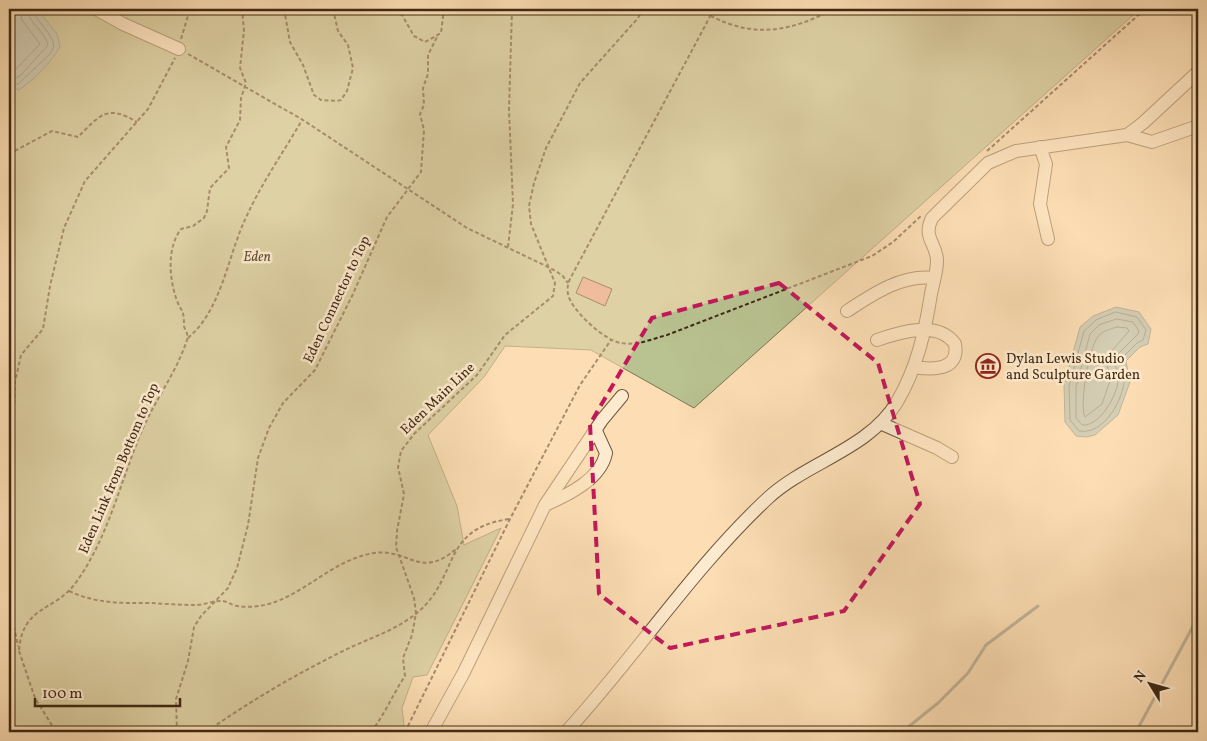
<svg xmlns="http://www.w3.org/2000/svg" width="1207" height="741" viewBox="0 0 1207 741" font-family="Vollkorn,serif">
<rect width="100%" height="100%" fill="#fddeb4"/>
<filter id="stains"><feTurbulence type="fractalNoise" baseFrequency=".004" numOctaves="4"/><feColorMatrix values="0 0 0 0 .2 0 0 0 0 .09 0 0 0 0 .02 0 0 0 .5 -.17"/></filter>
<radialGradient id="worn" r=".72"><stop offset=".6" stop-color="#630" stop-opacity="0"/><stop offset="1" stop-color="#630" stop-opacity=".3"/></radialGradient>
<!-- green -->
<path fill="#b9c291" stroke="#7c7652" d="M9,9H1140L694,408L591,350L505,346L484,377L428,435L457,506L464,545L501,528L427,675L413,677L402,708L404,726L401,732H9Z"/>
<!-- water -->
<path fill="#a2bab6" stroke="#7a8075" d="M9,9H37L57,34L60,47C50,63 35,79 19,90L9,86Z
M1116,307L1139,312L1151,329L1148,344L1140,347L1126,361L1130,382L1118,415L1095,435L1087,437L1076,436L1065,422L1064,385L1080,327L1093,316Z"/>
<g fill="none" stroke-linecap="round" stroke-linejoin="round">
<!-- shore -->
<path stroke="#707265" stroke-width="1" d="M9,69H16L40,44L22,20L20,9
M9,76L16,78L21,75L48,45C45,31 28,23 27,9
M9,83L18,84L50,54L54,47C52,31 36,23 33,9
M1116,312L1137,317L1146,330L1143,340L1137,343L1121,359C1121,367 1125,376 1124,383C1121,403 1103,435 1079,431L1070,420L1069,386L1084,331L1096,320Z
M1117,319L1133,322L1139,331L1138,334L1115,357C1114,366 1119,373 1118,381C1117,396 1099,427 1082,425L1076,418V387L1090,334L1099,325Z
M1117,327L1127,328L1129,331L1108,355L1107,362L1110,381L1102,404L1085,417C1079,406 1089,349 1097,338C1101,331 1110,329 1117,327Z"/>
<!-- stream -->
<path stroke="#7a8075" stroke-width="3" d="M902,732L938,703L968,673L986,645L1038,606
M1136,732L1198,617"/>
</g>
<!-- building -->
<path fill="#dd9581" stroke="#3f2a14" d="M583,277L612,289L605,306L576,293Z"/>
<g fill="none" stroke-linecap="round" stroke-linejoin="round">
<defs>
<path id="minor" d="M96,9L123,24L179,49
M1127,135L1152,142L1198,126
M1040,147L1046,164L1040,204L1048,239
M847,311C873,294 902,274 934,278
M877,340C900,332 938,320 955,344C960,371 932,370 914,367
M880,423L937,448L952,457
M545,505C568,495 601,479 606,453L596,431
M431,732L464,672L545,505L602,420L622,396
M566,732C636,656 692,569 768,498C807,462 869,449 897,402C917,368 925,332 931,294C933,283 937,272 937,261C937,243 922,238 932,218L988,163L1016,151L1127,135L1143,123L1198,72"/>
</defs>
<!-- minor casing -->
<use href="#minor" stroke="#6e573c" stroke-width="14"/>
<!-- path -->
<path stroke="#3f2a14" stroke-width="2" stroke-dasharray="4 2.5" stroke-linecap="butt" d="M284,9L290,42L303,65L314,95L321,100L337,101L341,100L347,91L353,68L348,45L338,31L333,9
M388,9L402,15L414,36L425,42L441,33L444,9
M709,9L711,16C756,39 791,31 834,9
M714,9L570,279C568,283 567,288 568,294C571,310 605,341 621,343C637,346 652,339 667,335L872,256L893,242L921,216
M181,39L190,9
M188,54L303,120L467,228L550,268L562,275L568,283
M987,151L1145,9
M9,154L52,131L78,137C100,115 107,104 137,122
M508,247L513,204L509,110L512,9
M188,338C221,310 227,260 244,222C259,187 283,153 302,120
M9,462L13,441L15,382L21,355L43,329L50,286L64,228L85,181L148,109L175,58
M9,568L12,617L18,646
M69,591C97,604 121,603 151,603C166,604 182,605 197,605C204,605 212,601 219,601C226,600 231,605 237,606C249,608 264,606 275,602C310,589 336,559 374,553C409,548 420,580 456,549
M19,650C23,604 56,612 77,581C109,536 121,479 143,428C156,399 177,371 187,340C189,334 185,331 184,326C184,307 181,313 176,298C169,276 167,248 181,229L193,226L204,218L207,211L210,188L229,168L226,147L240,120L241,98L246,83L240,68L244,30L242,9
M19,651L35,698L56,732
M177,732L176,699L188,661L194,627L201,616L228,588L237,568L248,525L258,458L269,428L283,403L315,370L352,296L387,217L421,172L424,130L420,114L424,105L423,88L428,74V55L437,37
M206,732C249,702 293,676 339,653C366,639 393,632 417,613C460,577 440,529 509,519
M371,732C385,714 393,694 405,676L403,658L412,635L416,613L414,598L396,547L397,531L404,494L398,467L401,451L414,434L477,375L505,335L553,296L555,283L531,224L529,206L534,183L546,148L580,83L638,18L643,9
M405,732L510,519L580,385L611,340"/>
<!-- minor -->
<use href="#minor" stroke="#feeace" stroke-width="12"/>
</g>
<!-- marked area -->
<path d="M0 0H1207V741H0ZM779,283L878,363L920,504L844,611L670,648L599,594L590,424L652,318Z" fill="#fddeb4" fill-opacity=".55" fill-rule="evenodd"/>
<path fill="none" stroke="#c2185b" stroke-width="4" stroke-dasharray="10 6" stroke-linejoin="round" d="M779,283L878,363L920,504L844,611L670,648L599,594L590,424L652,318Z"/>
<!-- icons -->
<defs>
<symbol id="museum-ring" viewBox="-11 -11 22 22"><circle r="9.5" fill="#feeace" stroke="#8f2418" stroke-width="1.5"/><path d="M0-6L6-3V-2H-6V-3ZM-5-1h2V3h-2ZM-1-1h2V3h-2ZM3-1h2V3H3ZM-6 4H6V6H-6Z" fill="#8f2418"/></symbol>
</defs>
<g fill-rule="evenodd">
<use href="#museum-ring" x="974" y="352" width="28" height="28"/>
</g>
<g text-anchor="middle" stroke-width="5" stroke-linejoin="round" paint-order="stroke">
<!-- park labels -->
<g font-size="14" font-style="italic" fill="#5e5033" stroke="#feeace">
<text x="257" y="261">Eden</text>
</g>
<!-- street labels -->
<g font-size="14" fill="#3f2a14" stroke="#feeace">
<text transform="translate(336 299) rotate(-65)" y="5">Eden Connector to Top</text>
<text transform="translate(437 398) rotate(-44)" y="5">Eden Main Line</text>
<text transform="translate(118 468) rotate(-67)" y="5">Eden Link from Bottom to Top</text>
</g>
<!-- poi labels -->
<g font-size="14" fill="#3f2a14" stroke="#feeace" text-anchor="start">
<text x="1006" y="363">Dylan Lewis Studio<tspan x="1006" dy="16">and Sculpture Garden</tspan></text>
</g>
</g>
<!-- margin -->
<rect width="1207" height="741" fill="none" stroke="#fddeb4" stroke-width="30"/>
<rect x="10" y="10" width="1187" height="721" fill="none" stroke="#3f2a14" stroke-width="2.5"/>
<rect x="15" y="15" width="1177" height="711" fill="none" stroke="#3f2a14"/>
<!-- north arrow -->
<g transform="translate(1150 684) rotate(307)" stroke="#feeace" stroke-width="4" paint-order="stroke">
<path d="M0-4L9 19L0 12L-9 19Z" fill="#3f2a14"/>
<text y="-8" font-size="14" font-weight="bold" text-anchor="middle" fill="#3f2a14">N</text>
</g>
<!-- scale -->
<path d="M35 698v8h145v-8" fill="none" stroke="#3f2a14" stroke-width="2.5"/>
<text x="42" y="698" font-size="15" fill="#3f2a14" stroke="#feeace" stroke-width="4" paint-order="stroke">100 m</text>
<rect width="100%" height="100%" filter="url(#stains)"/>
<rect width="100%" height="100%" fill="url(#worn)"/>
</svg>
